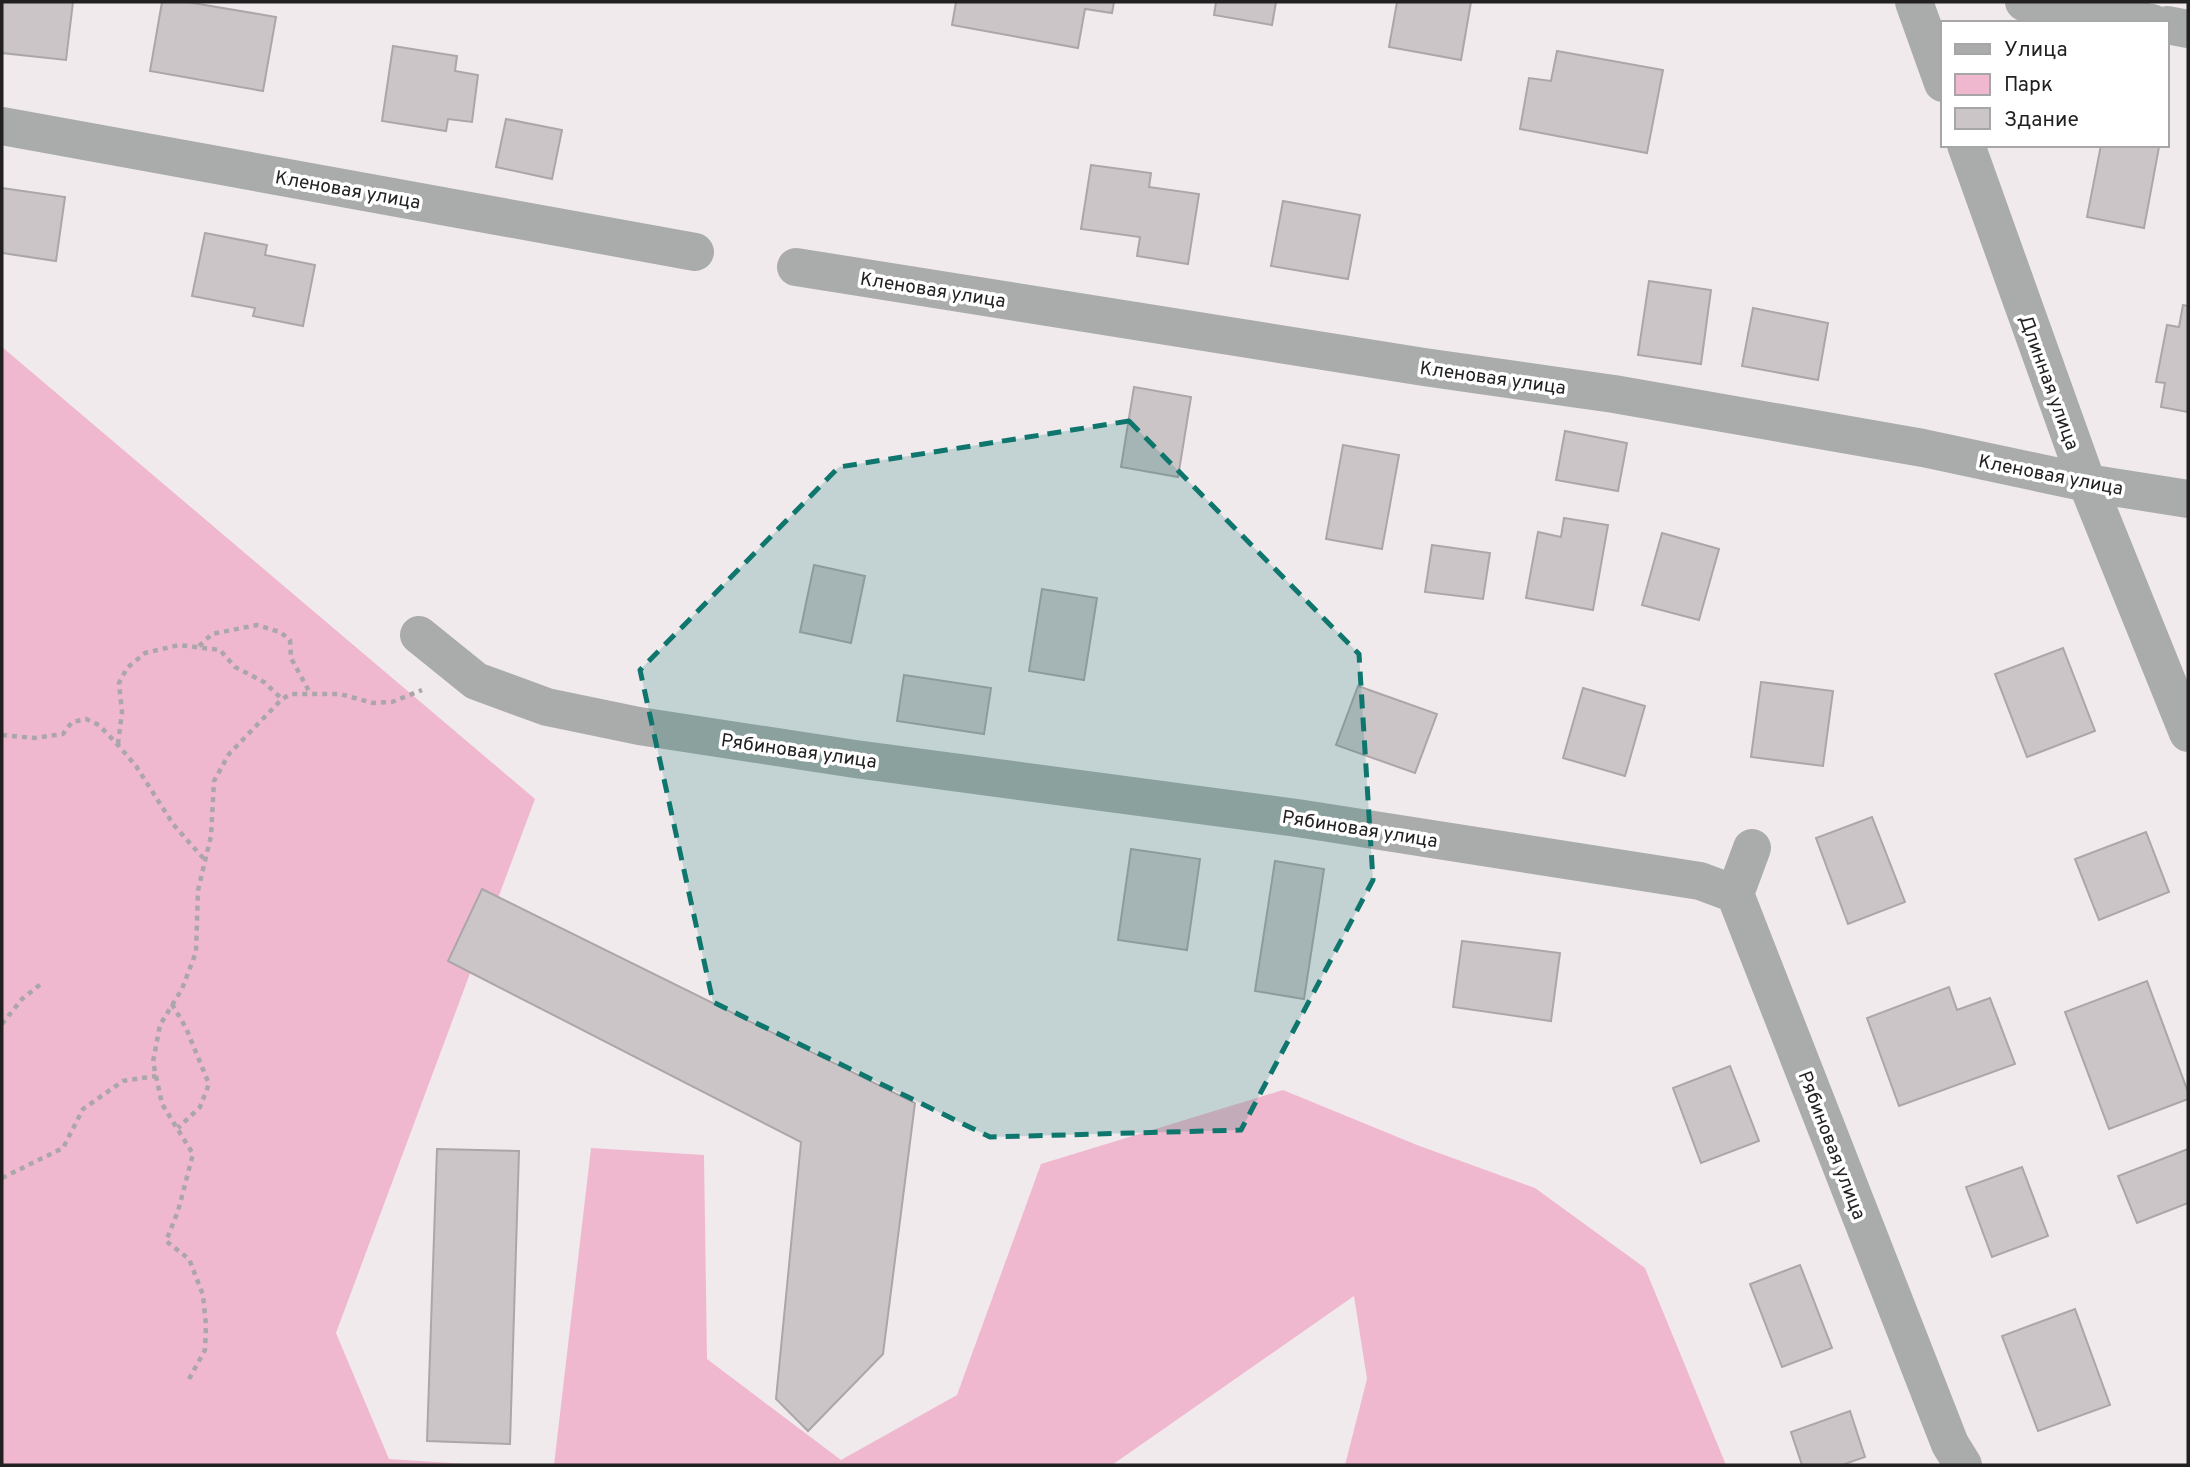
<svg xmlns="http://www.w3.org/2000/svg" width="2190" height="1467" viewBox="0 0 2190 1467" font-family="Overpass,sans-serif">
<rect width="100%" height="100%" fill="#f0eaed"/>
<!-- green -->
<path fill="#f0b8ce" d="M2,347L535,799L336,1333L389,1459L482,1465H2Z
M1283,1090L1417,1145L1535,1188L1645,1268L1726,1465H1345L1367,1379L1354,1296L1112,1465H554L591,1148L704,1155L707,1359L841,1460L957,1395L1041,1164Z"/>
<!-- building -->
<path fill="#cbc5c7" stroke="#aca6a8" stroke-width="2" d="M2,2H73L66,60L2,53Z
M162,2H187L276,17L263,91L150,71Z
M956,2H1114L1112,13L1085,9L1078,48L952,25Z
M1216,2H1276L1272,25L1214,15Z
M1397,2H1471L1461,60L1389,47Z
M393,46L457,56L455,71L478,75L472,122L448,119L446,131L382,121Z
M1557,51L1663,70L1647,153L1520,129L1529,78L1551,81Z
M506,119L562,130L552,179L496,167Z
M2101,145L2159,147L2144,228L2087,217Z
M1091,165L1151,173L1149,187L1199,194L1188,264L1137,256L1140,237L1081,229Z
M2,188L65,197L56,261L2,253Z
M1283,201L1360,215L1348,279L1271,266Z
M205,233L267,245L265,255L315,265L303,326L253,316L255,308L192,296Z
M1649,281L1711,290L1701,364L1638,355Z
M2183,305L2188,306V412L2161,407L2165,383L2156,382L2167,325L2179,327Z
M1753,308L1828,323L1818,380L1742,366Z
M1134,387L1191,397L1178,477L1121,467Z
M1565,431L1627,443L1618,491L1556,480Z
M1343,445L1399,455L1382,549L1326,539Z
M1564,518L1608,525L1593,610L1526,598L1538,532L1561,537Z
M1662,533L1719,549L1699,620L1642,605Z
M1432,545L1490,553L1483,599L1425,592Z
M814,565L865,576L851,643L800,632Z
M1042,589L1097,598L1084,680L1029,671Z
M2063,648L2095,731L2027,757L1995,674Z
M904,675L991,688L984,734L897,721Z
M1761,682L1833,691L1823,766L1751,757Z
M1358,686L1437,714L1415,773L1336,745Z
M1583,688L1645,706L1625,776L1563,758Z
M1872,817L1905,902L1848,924L1816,838Z
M2146,832L2169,892L2099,920L2075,859Z
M1131,849L1200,859L1187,950L1118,940Z
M1275,861L1324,869L1304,999L1255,991Z
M482,889L915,1103L883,1354L808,1431L776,1399L801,1142L448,961Z
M1462,941L1560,953L1551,1021L1453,1007Z
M2147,981L2188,1092V1099L2109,1129L2065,1012Z
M1949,987L1957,1010L1990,998L2015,1064L1899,1106L1867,1018Z
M1730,1066L1759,1141L1701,1163L1673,1088Z
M437,1149L519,1151L510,1444L427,1441Z
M2188,1149V1203L2137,1223L2118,1176Z
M2022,1167L2048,1236L1992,1257L1966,1187Z
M1800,1265L1832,1348L1782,1367L1750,1284Z
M2075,1309L2110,1405L2038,1431L2002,1336Z
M1850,1411L1865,1457L1842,1465H1802L1791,1432Z"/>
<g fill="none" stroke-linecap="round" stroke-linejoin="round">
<!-- path -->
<path stroke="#aba6a9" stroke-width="4.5" stroke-dasharray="5 5" stroke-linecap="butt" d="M199,646L212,634L257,625L280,632L290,640L291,658L310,693
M2,735L34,738L63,734L72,722L86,719L99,725L118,745L136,766L173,824L204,859
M118,744L122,712L119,683L127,668L145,653L179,645L220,650L235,667L264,682L282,699
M172,1004L186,1028L209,1084L200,1107L178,1128
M2,1024L22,999L42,983
M2,1178L63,1148L83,1109L123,1081L156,1076
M189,1379L205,1350L206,1326L203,1295L189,1259L166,1241L178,1211L193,1154L162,1104L153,1062L160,1025L182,989L196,952L198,890L211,836L214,781L229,754L282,699L291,694H340L373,703L392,702L422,690"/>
<!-- minor -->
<path stroke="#aaacab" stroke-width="38" d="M1914,2L1943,83
M2024,2L2152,23
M2167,25L2188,29
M2,126L695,252
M1966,145L2087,483L2188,733
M796,267L1424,367L1614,394L1923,448L2087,483L2188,499
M419,635L476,681L547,707L639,726L855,759L1297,818L1700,881L1735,894L1950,1444L1963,1465
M1735,894L1752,848"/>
</g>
<!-- marked area -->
<path fill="#0f766e" fill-opacity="0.2" stroke="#0f766e" stroke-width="5" stroke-dasharray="14 9" stroke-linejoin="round" d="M1129,421L1359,654L1373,880L1241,1130L990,1137L713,1002L640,670L839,467Z"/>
<g text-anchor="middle" stroke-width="7" stroke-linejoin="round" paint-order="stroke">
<!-- street labels -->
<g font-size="19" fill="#232021" stroke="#fff">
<text transform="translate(348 189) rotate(10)" y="7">Кленовая улица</text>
<text transform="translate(933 289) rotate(9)" y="7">Кленовая улица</text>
<text transform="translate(1493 377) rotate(8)" y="7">Кленовая улица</text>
<text transform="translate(2050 382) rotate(70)" y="7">Длинная улица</text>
<text transform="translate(2051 474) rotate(11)" y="7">Кленовая улица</text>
<text transform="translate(799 750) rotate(8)" y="7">Рябиновая улица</text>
<text transform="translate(1360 828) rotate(9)" y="7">Рябиновая улица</text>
<text transform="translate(1833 1145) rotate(69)" y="7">Рябиновая улица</text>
</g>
</g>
<!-- border -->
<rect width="2190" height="1467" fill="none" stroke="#232021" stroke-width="7"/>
<!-- legend -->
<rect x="1941" y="21" width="228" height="126" fill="#ffffff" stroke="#a7a6a6" stroke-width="2"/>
<rect x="1955" y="44" width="35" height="10" fill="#aaacab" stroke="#a7a6a6" stroke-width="2"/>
<text x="2004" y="56" font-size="21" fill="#232021">Улица</text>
<rect x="1955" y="74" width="35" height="21" fill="#f0b8ce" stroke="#a7a6a6" stroke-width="2"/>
<text x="2004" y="91" font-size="21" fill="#232021">Парк</text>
<rect x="1955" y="108" width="35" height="21" fill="#cbc5c7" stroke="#a7a6a6" stroke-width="2"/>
<text x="2004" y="126" font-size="21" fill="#232021">Здание</text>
</svg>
